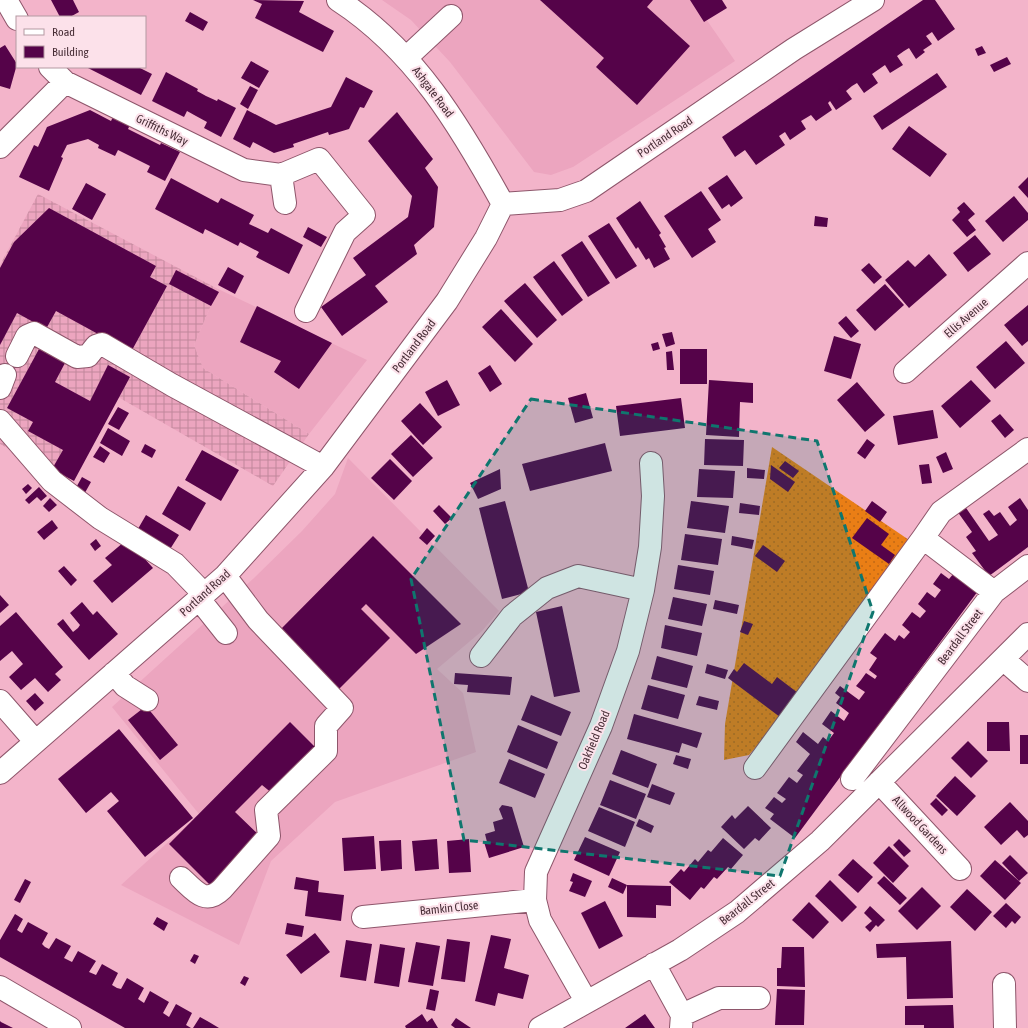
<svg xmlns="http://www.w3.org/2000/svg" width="1028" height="1028" viewBox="0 0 1028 1028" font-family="'Asap Condensed',sans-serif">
<defs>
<pattern id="industrial-grid" width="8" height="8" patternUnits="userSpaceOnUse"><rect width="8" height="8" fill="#eca5bf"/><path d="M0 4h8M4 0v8" fill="none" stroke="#c1879c"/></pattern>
<pattern id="garden-dots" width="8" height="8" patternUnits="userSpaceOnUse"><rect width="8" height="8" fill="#ea7e15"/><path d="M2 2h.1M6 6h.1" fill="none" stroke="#c06814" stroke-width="1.8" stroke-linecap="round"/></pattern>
</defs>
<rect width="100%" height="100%" fill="#f3b4ca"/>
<!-- built -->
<path fill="#eca5bf" d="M382,0H693L735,61L573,167L551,175L534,172L450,62L411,20Z
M218,289L367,360L309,434L203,368L194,345Z
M348,458L499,611L482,631L437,669L463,693L476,752L335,802L271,861L239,945L121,885L199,814L112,707L254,578L302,531L335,494Z"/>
<!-- industrial -->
<path fill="url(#industrial-grid)" d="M38,194L218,289L194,345L203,368L309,434L273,486L118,397L58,500L9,449L0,444V265Z"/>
<!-- garden -->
<path fill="url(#garden-dots)" d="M772,447L912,542L794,704L749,755L724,760L725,724Z"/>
<!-- building -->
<path fill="#550349" d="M51,0H73L79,12L70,17H60Z
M253,0L304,1L299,12L334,31L323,52L255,18L262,4Z
M540,0H653L647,7L690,46L637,105L596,67L604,58Z
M690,0H722L727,8L704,22Z
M923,0H935L955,29L938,41L932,32L926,36L932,44L923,50L925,52L916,59L909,48L904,51L897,56L903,65L890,73L885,65L872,74L878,83L864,93L857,83L852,86L846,91L852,99L836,110L830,101L828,103L832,110L816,121L811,115L801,121L806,129L790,140L785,132L779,136L785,145L756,165L745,150L735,157L722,137Z
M190,12L208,22L203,31L185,21Z
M5,45L17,64L10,89L0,86V48Z
M982,46L986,53L978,56L975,49Z
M1007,57L1011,64L994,72L990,65Z
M251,61L269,71L259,88L241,78Z
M86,67H138L152,74L141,95Z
M166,72L198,89L197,91L206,96L217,101L218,99L236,108L221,137L204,128L207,122L196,116L187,111L184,117L152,101Z
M937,73L947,87L882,130L873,116Z
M346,77L373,91L364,108L360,107L349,129L329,135L328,132L293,144L294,147L274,153L253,142L250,148L233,139L247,110L276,125L331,107Z
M250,86L258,90L248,109L240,104Z
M90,110L111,121L113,117L130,125L128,129L160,145L161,143L180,152L165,181L147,172L150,166L118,150L115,156L98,148L99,145L88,139L67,145L61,157L63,158L49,191L19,177L34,145L38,147L47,127Z
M397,112L433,159L425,168L438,187L434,227L414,245L417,254L375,286L388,302L342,336L321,307L366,275L353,258L408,217L412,196L368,141Z
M909,126L947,154L930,177L892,149Z
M727,175L743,198L731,207L729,204L722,209L708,188Z
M1028,177V198L1018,187Z
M171,178L218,203L221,198L254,215L249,224L268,233L271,228L303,245L289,274L256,257L259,252L240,242L238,246L205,229L203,234L155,209Z
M86,183L106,194L92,220L72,209Z
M701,191L721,220L708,229L716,242L692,258L664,216Z
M1014,196L1028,213V220L1003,242L985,221Z
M640,201L661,233L659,235L666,247L664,248L670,259L654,268L649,258L646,260L638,247L636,249L616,218Z
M964,202L975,214L968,220L976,230L967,237L952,220L960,212L957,208Z
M49,208L156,266L150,277L167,286L131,352L56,311L46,329L17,313L0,345V268L14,242Z
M815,216L828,218L827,227L814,226Z
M609,223L637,266L616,279L588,236Z
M308,227L327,237L321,247L303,237Z
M975,235L991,254L968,272L953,253Z
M582,241L610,283L588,297L561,255Z
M929,254L947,275L909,308L885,280L908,260L915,267Z
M554,261L583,300L562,316L533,277Z
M869,263L882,277L874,284L861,270Z
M228,267L244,276L235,294L218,285Z
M176,270L219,292L211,306L169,284Z
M525,283L557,320L537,338L504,301Z
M885,284L904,305L875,331L856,310Z
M1028,305V341L1022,346L1004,325Z
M257,306L332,343L299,389L274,372L281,361L240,342Z
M501,309L533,344L515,362L482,327Z
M846,316L859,331L851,338L838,323Z
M672,332L675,344L666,347L662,334Z
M834,336L861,344L851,379L824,371Z
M1006,341L1025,363L995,389L976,367Z
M658,342L660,349L653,351L651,344Z
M39,349L65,363L55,382L90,401L108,365L130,377L74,481L52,469L63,450L28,431L33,422L7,408Z
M680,349H707V384H680Z
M672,351L674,370H667L666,352Z
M490,365L502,384L490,392L478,373Z
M447,380L460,405L438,416L425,392Z
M709,380L753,383V403L740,402L739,437L706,435Z
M971,380L991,401L960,428L941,406Z
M857,382L885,415L865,432L837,400Z
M586,393L593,418L575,423L568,398Z
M681,398L685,428L620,436L616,406Z
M420,403L442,427L423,445L401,421Z
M118,407L129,413L119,430L108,424Z
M933,410L938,438L898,445L893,416Z
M1000,414L1014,430L1005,438L991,421Z
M108,428L130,441L122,456L100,443Z
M411,435L433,458L413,477L391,454Z
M705,439L744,440L743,466L704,465Z
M867,439L875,445L865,459L857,453Z
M605,443L612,471L530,491L522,464Z
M145,444L156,450L152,458L141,452Z
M100,446L110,453L104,463L93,457Z
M202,450L239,470L221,501L185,480Z
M946,452L953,469L943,473L936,457Z
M390,459L412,481L394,500L371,478Z
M785,461L799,471L793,478L779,468Z
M929,464L932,483L922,484L919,465Z
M771,465L795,482L788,492L770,479Z
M747,468L765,470L764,479L747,478Z
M500,469L501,489L478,499L470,483Z
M699,469L735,471L733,498L697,497Z
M82,477L91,482L82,498L73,493Z
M28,484L32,488L26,494L22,489Z
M178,486L206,503L190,531L162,514Z
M39,487L47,496L41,501L37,497L29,504L25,500Z
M50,498L57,505L49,512L43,506Z
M1020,498L1028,510V547L989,576L972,553L976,551L966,537L972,532L957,511L964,505L989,541L998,535L983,514L989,510L994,516L1000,512L1010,526L1017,520L1008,507Z
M505,501L529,592L502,599L479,508Z
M691,501L729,506L725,533L687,528Z
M872,501L887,512L880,522L865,511Z
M740,503L760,506L759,515L739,513Z
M439,505L452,518L445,524L433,511Z
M146,515L179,535L167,554L135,534Z
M867,518L889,534L881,545L895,555L889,564L852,538Z
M52,520L58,528L44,540L37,532Z
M427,528L435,536L427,545L419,538Z
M685,534L722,539L718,565L681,560Z
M373,536L461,624L416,654L366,604L361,609L390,638L339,689L280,630Z
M732,536L754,540L752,549L731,545Z
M96,539L101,546L95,551L90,544Z
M124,542L134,547L153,568L112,603L93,581L112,565L105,558Z
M763,545L785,561L777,572L755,556Z
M678,565L714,571L710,595L674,589Z
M64,566L77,580L71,586L58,571Z
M941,573L949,579L954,573L978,591L795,838L770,819L774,814L765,808L774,797L782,803L786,799L777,793L789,777L797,783L803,775L797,771L810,754L796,742L803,732L818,744L823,737L828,741L834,733L822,724L831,711L844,721L849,713L836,703L840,697L835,693L840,686L859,700L865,692L856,686L861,680L866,673L875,679L877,676L869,670L877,658L870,653L885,633L895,641L899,635L904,639L910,632L902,625L912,612L920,618L926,611L918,604L927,592L935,598L941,590L933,584Z
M0,595L9,605L0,613Z
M673,597L707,604L702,626L668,619Z
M715,600L739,605L737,614L713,609Z
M82,602L93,615L97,611L118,634L89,660L57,624L63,619L73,632L78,628L80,625L70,613Z
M562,606L580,692L554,697L536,612Z
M16,612L63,667L55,674L61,680L48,692L35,678L21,690L9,677L23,664L12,651L0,661V626Z
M744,621L753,624L748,635L740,632Z
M665,625L702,633L697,656L661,648Z
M657,656L693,666L687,688L651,679Z
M744,663L772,684L777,677L798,693L780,717L728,678L734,669L737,672Z
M707,664L728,670L725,679L705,673Z
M455,673L512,677L510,695L467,692L468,685L454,684Z
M648,685L685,695L678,719L641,709Z
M35,693L44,703L35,711L26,701Z
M531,695L571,712L561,736L521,720Z
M699,696L719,701L717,710L696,705Z
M146,706L178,745L160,760L128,720Z
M634,714L702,733L697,748L682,743L679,753L627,739Z
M290,722L317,749L273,794L262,785L235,812L261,837L212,887L169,844Z
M987,722H1009L1010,751H987Z
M518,725L558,742L547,769L507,752Z
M119,729L193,818L145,857L107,811L119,801L111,792L86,813L58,779Z
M1020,735H1028V764H1020Z
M968,741L988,761L971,778L951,758Z
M621,750L657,764L648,788L612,774Z
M676,755L691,759L688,769L673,764Z
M509,759L545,774L535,798L499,783Z
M955,776L976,796L957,816L936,796Z
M610,780L646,794L636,819L600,805Z
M652,784L675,793L670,805L647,797Z
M936,798L948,810L942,816L930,804Z
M1010,802L1028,821V835L1024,838L1017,830L1001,845L984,827Z
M502,805L512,807L524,847L489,858L484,842H487L485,834L495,831L493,822L503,819L499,809Z
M748,806L771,828L759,841L755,838L744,849L721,827L732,815L735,819Z
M599,807L635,822L625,847L588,831Z
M639,819L654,826L651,833L636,826Z
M374,836L376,869L344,871L342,838Z
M585,837L620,852L609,876L574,860Z
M723,838L743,855L731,869L728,867L717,879L714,877L704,889L701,887L690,900L669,882L681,869L684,872L695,859L698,862L708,850L711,852Z
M437,839L439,869L415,871L412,841Z
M469,839L471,872L449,873L447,841Z
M899,839L911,851L904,857L893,845Z
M401,840L402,869L381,871L379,841Z
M889,846L909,866L893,883L873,863Z
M1010,855L1028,873L1019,881L1002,863Z
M853,859L873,877L858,893L838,875Z
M995,860L1021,883L1005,900L980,876Z
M573,873L592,881L585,897L569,891L573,882L570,881Z
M884,876L907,898L900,905L877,883Z
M296,877L319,881L318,892L344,895L341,921L305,916L308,891L294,889Z
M612,878L627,885L623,894L608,887Z
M25,879L31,882L20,903L14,900Z
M830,880L857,907L842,922L815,896Z
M627,885L671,886V906L656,905V918L627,917Z
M922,887L941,906L917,930L898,911Z
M967,889L992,912L975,931L950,907Z
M605,901L623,936L599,949L581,913Z
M809,902L829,922L813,939L792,920Z
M1006,903L1021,917L1015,924L1012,921L1006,928L993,916Z
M870,906L885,920L878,927L876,925L870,932L865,927L872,921L864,913Z
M15,914L23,919L17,930L20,932L22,933L28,922L48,933L42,944L45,947L49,949L56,938L71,946L64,958L72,962L78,951L96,961L89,972L96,975L102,964L118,973L112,985L117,988L121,989L127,978L144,988L138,999L144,1003L150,991L169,1002L163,1013L169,1017L176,1004L192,1013L186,1025L191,1028H125L0,957V940Z
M157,917L168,923L164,931L153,924Z
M287,923L304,926L302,937L285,934Z
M315,933L330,952L301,974L286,955Z
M491,935L511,939L504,968L529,975L523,999L498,993L495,1006L475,1001Z
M447,939L470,942L465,982L441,979Z
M346,940L372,944L366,981L340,977Z
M951,941L953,998L907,999L906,957L877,958L876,944Z
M416,942L440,946L433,986L408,982Z
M380,944L405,948L399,987L374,983Z
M782,947H804L805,987L777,986V968H781Z
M194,954L199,956L195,964L190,961Z
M244,976L249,978L245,986L240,983Z
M430,989L439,991L435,1011L426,1009Z
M777,989L805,990L804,1025H775Z
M953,1005L954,1028H924V1025H905V1006Z
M422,1014L427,1022L432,1018L438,1028H406L405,1026Z
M645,1014L655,1028H625Z
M200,1017L209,1022L219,1028H193Z
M456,1018L471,1028H455L451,1025Z
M0,1021L1,1022L13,1028H0Z"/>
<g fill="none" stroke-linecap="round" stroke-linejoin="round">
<defs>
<path id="minor" d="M6,0L17,19
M338,0C415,50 460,126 503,204
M407,57L451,16
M50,67L65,82L244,170L281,175L319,159L364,215L345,232L306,311
M0,147L65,82
M281,175L285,203
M503,204L560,200L586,191L794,49L873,0
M17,356L27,336L34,333L77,357L88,356L96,346L102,344L172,385L323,467
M905,372L1028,263
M0,388L5,375
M0,421L52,481L100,518L175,564L204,594
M923,538L941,512L1028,449
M199,599L226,633
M481,656L512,616L547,588L578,576L643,590
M1003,659L1028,681
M114,673L125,686L147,700
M0,701L35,741
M755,768L923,538L994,592
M0,773L225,576L323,467L447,301L486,238L503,204
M852,779L994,592L1028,566
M879,782L960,869
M181,878C194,890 205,906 222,889L269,836L266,810L326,751V726L342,708L258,620L225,576
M363,917L535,900
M654,964L682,1015L681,1028
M1004,984L1005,1028
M0,987L70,1028
M586,1001L540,920L535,900L536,872L601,726L628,651L643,590L650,547L653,496L651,463
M682,1015L719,998H759
M540,1028L680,950L737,912L820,841L1028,634"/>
</defs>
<!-- minor casing -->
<use href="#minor" stroke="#8e566b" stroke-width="24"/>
<!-- minor -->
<use href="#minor" stroke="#fff" stroke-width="22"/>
</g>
<!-- marked area -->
<path fill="#0f766e" fill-opacity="0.2" stroke="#0f766e" stroke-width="3" stroke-dasharray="8 5" stroke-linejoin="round" d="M531,399L817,441L873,612L780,876L464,840L411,579Z"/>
<g text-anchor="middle" stroke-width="4" stroke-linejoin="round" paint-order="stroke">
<!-- street labels -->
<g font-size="12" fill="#482e37" stroke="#fce1ea">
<text transform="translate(433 92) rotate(53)" y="4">Ashgate Road</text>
<text transform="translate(162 130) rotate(26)" y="4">Griffiths Way</text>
<text transform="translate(665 137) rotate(-34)" y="4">Portland Road</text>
<text transform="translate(966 318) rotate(-41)" y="4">Ellis Avenue</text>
<text transform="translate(414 346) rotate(-53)" y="4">Portland Road</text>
<text transform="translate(205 593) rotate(-42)" y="4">Portland Road</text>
<text transform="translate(960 637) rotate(-53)" y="4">Beardall Street</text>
<text transform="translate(594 740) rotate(-67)" y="4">Oakfield Road</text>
<text transform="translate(920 825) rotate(47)" y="4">Allwood Gardens</text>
<text transform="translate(747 902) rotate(-38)" y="4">Beardall Street</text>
<text transform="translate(449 908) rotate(-6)" y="4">Bamkin Close</text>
</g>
</g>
<!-- legend -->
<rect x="16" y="16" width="130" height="52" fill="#fce1ea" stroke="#b499a2"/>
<rect x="24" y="29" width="20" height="6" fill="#ffffff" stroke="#b499a2"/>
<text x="52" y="36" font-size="12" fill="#482e37">Road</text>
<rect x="24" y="46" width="20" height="12" fill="#550349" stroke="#b499a2"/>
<text x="52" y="56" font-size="12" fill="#482e37">Building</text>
</svg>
